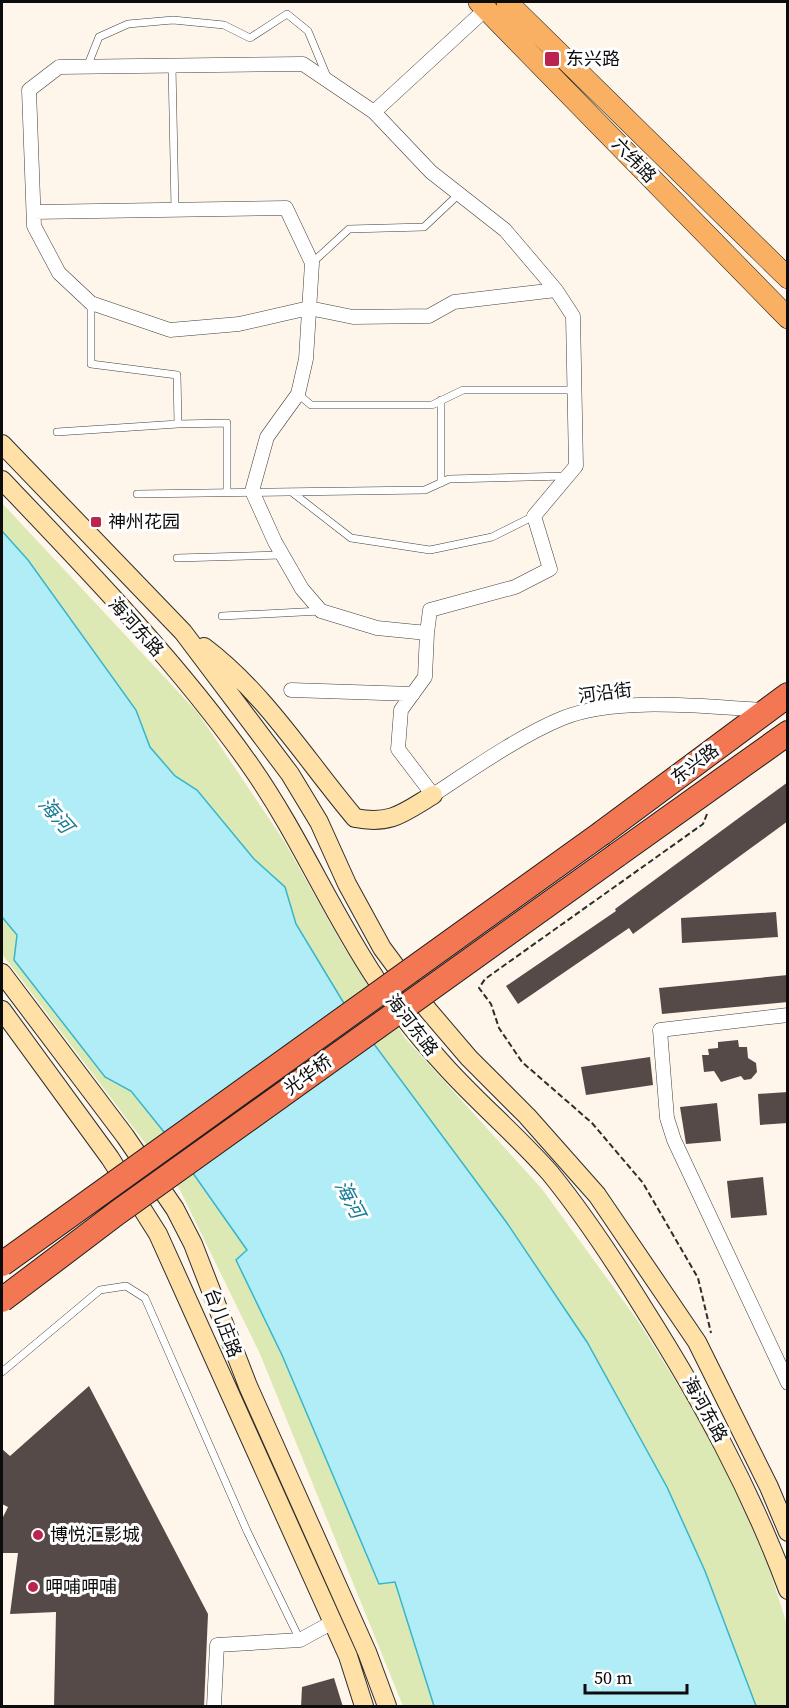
<svg xmlns="http://www.w3.org/2000/svg" width="789" height="1708" viewBox="0 0 789 1708" font-family="'Source Serif 4','Noto Sans SC',serif">
<rect width="100%" height="100%" fill="#fff6eb"/>
<!-- green -->
<path fill="#dce9b5" d="M2,503L198,713L284,841L343,946L405,1038L542,1189L638,1321L721,1454L770,1571L787,1625V1706H403L260,1354L179,1188L2,954Z"/>
<!-- water -->
<path fill="#b0edf6" stroke="#37b5cd" stroke-width="1.5" d="M2,531L28,560L136,710L150,747L175,776L197,790L254,859L285,887L296,924L345,1005L507,1223L587,1342L667,1487L705,1571L756,1706H434L395,1582L379,1584L282,1355L236,1260L247,1250L164,1132L131,1091L105,1077L14,960L17,935L2,917Z"/>
<!-- building -->
<path fill="#554a48" d="M788,782V821L633,934L629,928L518,1004L506,986L616,911L615,909Z
M776,912L778,937L682,943L681,918Z
M788,975V1002L662,1014L659,988Z
M738,1040L739,1047H747L748,1058L756,1063L757,1072L751,1079L744,1080L741,1076L721,1082L714,1071L704,1072L702,1055H709L708,1049L718,1048V1042Z
M650,1057L653,1085L586,1095L581,1067Z
M788,1092V1123L760,1125L758,1094Z
M717,1103L721,1141L686,1144L680,1107Z
M763,1177L767,1215L731,1218L727,1181Z
M89,1386L208,1614L204,1707H54L56,1612L10,1614L18,1553H2V1519L8,1507L2,1504V1449L10,1456Z
M334,1678L343,1707H301L302,1687Z"/>
<g fill="none" stroke-linecap="round" stroke-linejoin="round">
<defs>
<path id="lane" d="M172,66L175,209
M87,67L99,37L128,24L173,20L224,25L250,38L287,14L308,31L328,79
M312,263L349,229L424,227L459,194
M91,303V364L177,375L178,424L227,423V492
M298,394L311,405H432L463,390H575
M57,432L178,424
M441,483V400
M293,493L351,538L430,550L492,537L534,516
M137,494L425,490L449,479L567,476
M177,558L282,555
M222,616L321,611
M2,1372L100,1290L126,1286L145,1298L247,1531L300,1640"/>
<path id="street" d="M487,8L374,112L303,64L59,67L29,90L34,226L59,273L91,303L170,330L239,324L309,308L353,317L429,316L454,302L556,290
M374,112L431,172L505,230L556,290L573,316L576,466L534,516L550,569L515,587L430,610L427,633
M34,212L286,208L312,263L306,359L298,394L267,437L252,491L275,542L302,589L321,611L377,628L427,633L425,677L401,710L398,749L433,795C471,770 521,735 563,718C617,696 707,707 765,710
M291,690L413,694
M788,1015L660,1030L667,1118L674,1140L788,1383
M214,1706L217,1645L300,1640L333,1622"/>
<path id="secondary" d="M2,444L183,632L290,774L319,822L347,884L382,948L428,1010L469,1058L527,1116L597,1195L697,1342L769,1487L788,1532
M2,480C87,569 179,664 250,765C298,833 330,910 376,979C396,1008 420,1039 444,1065C478,1103 517,1135 550,1173C585,1216 615,1262 644,1309C701,1399 751,1490 788,1590
M204,647C265,693 306,760 355,818C391,825 403,813 433,795
M2,973L125,1136L175,1209L193,1244L248,1386L367,1652L387,1706
M2,1010L110,1158L158,1234L348,1656L364,1706"/>
<path id="primary" d="M479,2L788,318
M507,2L788,278"/>
<path id="highway" d="M602,833L788,695
M617,855L788,733"/>
</defs>
<!-- lane casing -->
<use href="#lane" stroke="#3f3f3f" stroke-width="8"/>
<!-- street casing -->
<use href="#street" stroke="#3f3f3f" stroke-width="15"/>
<!-- secondary casing -->
<use href="#secondary" stroke="#2e2e2e" stroke-width="20"/>
<!-- primary casing -->
<use href="#primary" stroke="#1d1d1d" stroke-width="22"/>
<!-- highway casing -->
<use href="#highway" stroke="#1d1d1d" stroke-width="26"/>
<!-- path -->
<path stroke="#2e2e2e" stroke-width="2" stroke-dasharray="6 3" stroke-linecap="butt" d="M707,814L703,824L485,979L479,988L491,1004L499,1028L522,1062L592,1123L643,1183L698,1278L711,1333"/>
<!-- lane -->
<use href="#lane" stroke="#fff" stroke-width="7"/>
<!-- street -->
<use href="#street" stroke="#fff" stroke-width="14"/>
<!-- secondary -->
<use href="#secondary" stroke="#ffe0a6" stroke-width="18"/>
<!-- primary -->
<use href="#primary" stroke="#f9b062" stroke-width="21"/>
<!-- highway -->
<use href="#highway" stroke="#f47754" stroke-width="24"/>
<defs>
<path id="highway-bridge" d="M2,1264L602,833
M2,1300L117,1213L617,855"/>
</defs>
<!-- highway-bridge casing -->
<use href="#highway-bridge" stroke="#1d1d1d" stroke-width="26" stroke-linecap="butt"/>
<!-- highway-bridge -->
<use href="#highway-bridge" stroke="#f47754" stroke-width="24"/>
</g>
<!-- markers -->
<g fill="#bc2450" stroke="#fff" stroke-width="2">
<rect x="544" y="51" width="16" height="16" rx="3"/>
<rect x="90" y="516" width="12" height="12" rx="3"/>
<circle cx="38" cy="1535" r="6"/>
<circle cx="33" cy="1587" r="6"/>
</g>
<g text-anchor="middle" stroke-width="6" stroke-linejoin="round" paint-order="stroke">
<!-- poi labels -->
<g font-size="18" fill="#0c0c0c" stroke="#fff" text-anchor="start">
<text x="566" y="65">东兴路</text>
<text x="108" y="528">神州花园</text>
<text x="50" y="1541">博悦汇影城</text>
<text x="45" y="1593">呷哺呷哺</text>
</g>
<!-- street labels -->
<g font-size="18" fill="#0c0c0c" stroke="#fff">
<text transform="translate(634 160) rotate(46)" y="6">六纬路</text>
<text transform="translate(136 627) rotate(48)" y="6">海河东路</text>
<text transform="translate(605 693) rotate(-7)" y="6">河沿街</text>
<text transform="translate(695 764) rotate(-37)" y="6">东兴路</text>
<text transform="translate(412 1025) rotate(52)" y="6">海河东路</text>
<text transform="translate(308 1075) rotate(-36)" y="6">光华桥</text>
<text transform="translate(223 1323) rotate(69)" y="6">台儿庄路</text>
<text transform="translate(705 1409) rotate(61)" y="6">海河东路</text>
</g>
<!-- water labels -->
<g font-size="20" font-style="italic" fill="#167c96" stroke="#fff">
<text transform="translate(56 815) rotate(49)" y="7">海河</text>
<text transform="translate(350 1199) rotate(62)" y="7">海河</text>
</g>
</g>
<!-- border -->
<rect width="789" height="1708" fill="none" stroke="#0c0c0c" stroke-width="6"/>
<!-- scale -->
<path d="M585 1684v9h102v-9" fill="none" stroke="#0c0c0c" stroke-width="3"/>
<text x="594" y="1684" font-size="18" fill="#0c0c0c" stroke="#ffffff" stroke-width="4.5" paint-order="stroke">50 m</text>
</svg>
